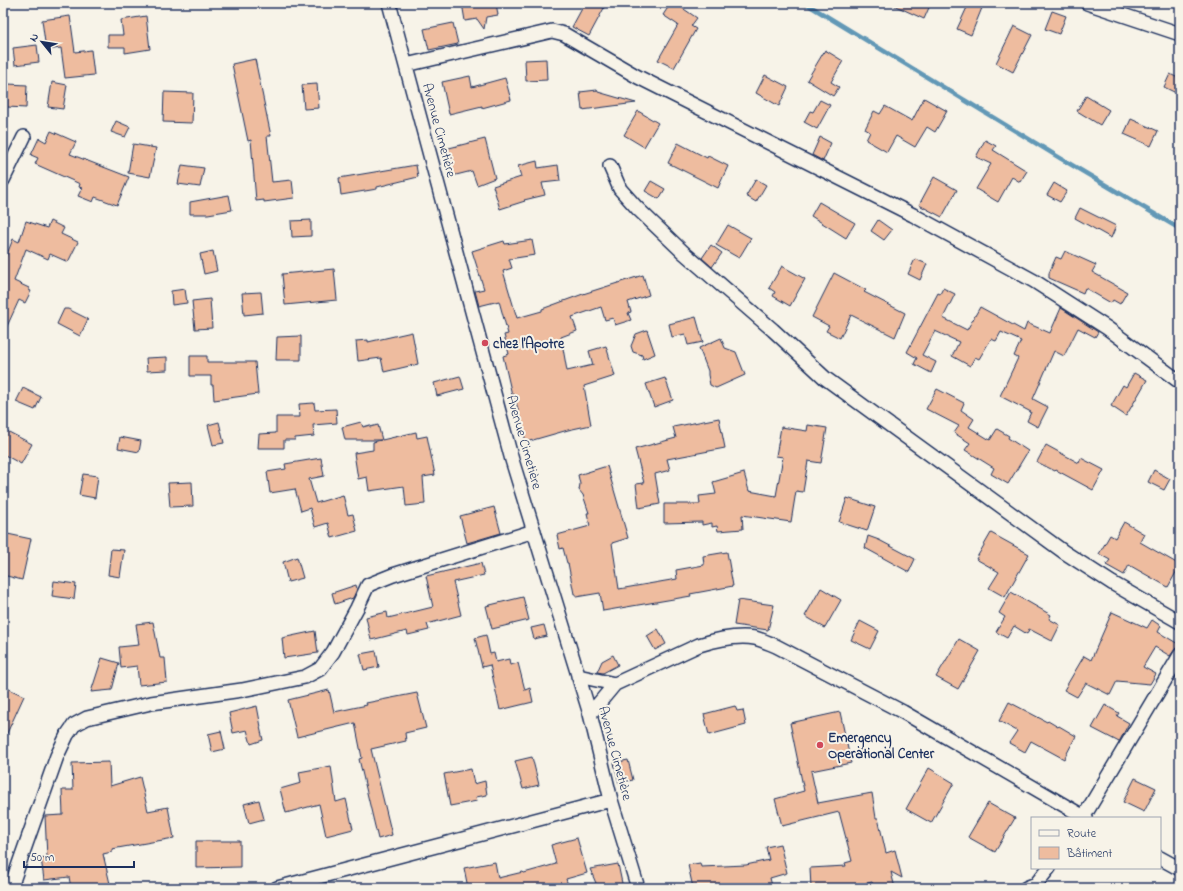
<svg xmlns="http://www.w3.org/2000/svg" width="1183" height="891" viewBox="0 0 1183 891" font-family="'Indie Flower',sans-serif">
<rect width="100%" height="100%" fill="#f7f3e8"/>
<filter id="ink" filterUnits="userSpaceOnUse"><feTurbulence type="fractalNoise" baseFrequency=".025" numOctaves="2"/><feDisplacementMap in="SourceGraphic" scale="8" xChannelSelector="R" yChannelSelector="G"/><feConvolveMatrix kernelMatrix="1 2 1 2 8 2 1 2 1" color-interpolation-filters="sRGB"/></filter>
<g filter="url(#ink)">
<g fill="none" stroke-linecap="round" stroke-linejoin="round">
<!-- stream -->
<path stroke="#6298b6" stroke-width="4.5" d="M805,3L1060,158L1180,229"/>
</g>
<!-- building -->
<path fill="#eebc9f" stroke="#1b2f5e" d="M462,3H496L498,15L486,17L484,29L477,19L465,21Z
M585,3H595L604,8L589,36L572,27Z
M671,3H675L697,18L691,26L696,29L674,68L658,60L678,25L663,15Z
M889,3H931L924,19Z
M969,3H984L971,35L957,29Z
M1052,11L1066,16L1059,34L1045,29Z
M70,16L75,52L91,50L94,75L65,78L61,48L46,50L42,20Z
M146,16L150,49L125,53V47H108V35H123L121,20Z
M453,23L458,44L429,50L424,29Z
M1014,26L1032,35L1013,72L996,63Z
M37,45L39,62L15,65L13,48Z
M825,50L843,61L831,82L839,87L833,96L807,80Z
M255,59L271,136H267L272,182L292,180L294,198L264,202V200L256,201L251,140L248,141L232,64Z
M546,59L547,80L526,81L525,60Z
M1170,74L1180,79V95L1164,87Z
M765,75L788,87L779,106L756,93Z
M470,76L472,87L505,78L511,100L482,108V106L449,114L442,82Z
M52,82L67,85L63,109L48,107Z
M8,84L27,85L26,108L7,107Z
M317,84L319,108L304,109L302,85Z
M597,90L598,92L636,103L582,110L580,92Z
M164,92L193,93L192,123L163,122Z
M1086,96L1109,110L1100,125L1077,111Z
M924,98L947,111L935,132L927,127L915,147L896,136L887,152L866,140L870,132L865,129L874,111L880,114L885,106L912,121Z
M820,100L830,105L817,129L804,122L810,111L813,112Z
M638,111L658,123L644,147L624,135Z
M1131,119L1158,131L1151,146L1124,134Z
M116,121L130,127L125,137L111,132Z
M51,131L76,142L70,154L129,177L117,205L95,197L93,202L78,196L82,188L79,187L80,184L35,164L38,158L31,155L39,138L46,142Z
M820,137L831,143L823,161L812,155Z
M485,139L495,178L477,185L472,171L452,176L445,149Z
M985,140L996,146L993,150L1027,171L1020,182L1012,177L998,202L976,189L991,164L976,157Z
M678,143L707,158L708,156L728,166L718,188L668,163Z
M133,144L156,148L150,177L128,173Z
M537,161L538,168L558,165L560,181L542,183L545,195L524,200L525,201L500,209L493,186L521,177L518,166Z
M182,165L204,168L200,187L178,184Z
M416,165L418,177L377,187V189L341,195L339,178Z
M934,177L957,190L942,217L919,205Z
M756,179L766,185L756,202L746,196Z
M651,181L665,189L659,199L645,191Z
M1054,183L1067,191L1060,202L1047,195Z
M229,195L232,210L208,214H190V202Z
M819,202L855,223L846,238L811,216Z
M1080,208L1116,226L1111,238L1075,218Z
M311,220V236L292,237L291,221Z
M878,220L892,230L884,240L871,231Z
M26,221L47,228L50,221L64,228L61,234L78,242L68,262L50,254L48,259L26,249L14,281L29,288V290L31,291L25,303L19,300L3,335V264L13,239L19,242Z
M728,225L751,238L739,258L716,245Z
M532,240L535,255L509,259L512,268L503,271L517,318L542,311V309L583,294L643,275L649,295L628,302L631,312L628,313L631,320L615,325L613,318L605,320L601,307L572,317L577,331L561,337L567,371L593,365L589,351L606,346L615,376L584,386L591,425L568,430L526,442L514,394L512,395L503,356L509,354L504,335L508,334L499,301L479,306L475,291L484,289L472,251L504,241L505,244Z
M711,245L722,253L712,267L702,258Z
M213,251L217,271L204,274L200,254Z
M1065,251L1096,265L1092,272L1127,292L1120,304L1113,300L1111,303L1085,288L1083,293L1049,278V273L1056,257L1061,259Z
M915,259L927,264L920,280L908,274Z
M782,266L805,279L790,306L773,296L775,292L769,288Z
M334,269L337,300L285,305L282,274Z
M834,273L866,290L864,292L905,313L895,337L851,315L840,338L826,331L829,326L812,317Z
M943,288L955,294L943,318L967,330L980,307L1024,331L1027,323L1050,333L1061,308L1098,332L1095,337L1078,328L1064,356L1054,351L1033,399L1048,407L1038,427L1027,421L1031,412L1000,396L1018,358L1014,356L1021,341L1001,332L996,341L991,339L979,359L975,357L970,366L952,356L959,342L935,331L922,355L936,362L931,373L914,364L917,358L907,352L938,293L940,294Z
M185,289L187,303L172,305L171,291Z
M261,292L263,313L244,315L242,293Z
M210,299L212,328L195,329L192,301Z
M64,309H68L88,319L80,336L57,324Z
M696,317L703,342L688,345L685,334L672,337L669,324Z
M647,330L655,354L643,359L642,355L633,352L631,346L636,334Z
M412,332L418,364L384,372L381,358L358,361L356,341L368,340V342Z
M301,336V360H276L277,337Z
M721,338L725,348L736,352L745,375L716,388L710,385L708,375V371L699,348Z
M190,356H207V362H255L258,394L214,400L213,385H211V376H190Z
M167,357V370L147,371L146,358Z
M1134,373L1147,380L1126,416L1111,406L1123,385L1126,387Z
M460,376L464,389L437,396L434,383Z
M665,378L673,400L654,407L646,384Z
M23,388L41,397L35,410L16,402Z
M937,389L964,403L961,410L974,419L969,427L990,440L997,429L1009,436L1008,438L1028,451L1008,484L991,474L994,468L965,450L970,443L954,433L959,426L926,409Z
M314,403L315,410L336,409L337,423L313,425L314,436L295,438V440H284V448H258L259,434L276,433V417H300L299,404Z
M719,418L725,448L667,459L670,470L655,474L660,504L639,508L636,484L644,483L635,449L676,438L673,427Z
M219,422L224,443L213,445L208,425Z
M361,422L363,427L370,425V427L378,425L382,440L416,432L417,438L427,436L435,475L423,477L425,504L406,506L404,486L369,491L367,477L358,479L354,453L373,450V442L381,440H345L342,427Z
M808,425L827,428L821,463L808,461L803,492L796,491L791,522L742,515L743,529L718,531L717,526L712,527V523L702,525V522L664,523V504H700L699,496L716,494L713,482L744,473L749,491L776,496L783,457L776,456L781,427L807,431Z
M3,429L32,444L21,464L3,454Z
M120,437L141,441L139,452L118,448Z
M1046,445L1079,463L1081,458L1104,470L1093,490L1056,470L1055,471L1037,462Z
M321,458L324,476L309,479L316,503L343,495L348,515L353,514L357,531L332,538L328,523L315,527L310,508L301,511L295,489L270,493L267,472L286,469L285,464Z
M607,466L628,538L612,543L619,589L677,579L676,570L704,565L703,556L727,552L733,586L690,594L691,596L603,611L600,593L576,597V594H574L568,563H567L563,548L560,549L557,535L590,526L587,513H589L583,495L579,490L580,484L578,475Z
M1154,470L1170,479L1164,490L1148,482Z
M83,474L98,476L95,498L79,495Z
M192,482L193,506L170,507L168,483Z
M847,498L875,507L867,531L839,522Z
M494,507L501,533L467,543L460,516Z
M1124,522L1144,534L1140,542L1180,565L1168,587L1129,565L1124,575L1106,565L1110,560L1099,554L1110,535L1115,538Z
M3,533L31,539L22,580L3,575Z
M991,533L1029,554L1005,597L989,588L999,572L976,559Z
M868,536L879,540L915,559L909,572L865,548Z
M111,549L124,550L120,577L108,575Z
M297,557L303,578L288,582L283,562Z
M481,563L484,575L453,582L461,615L427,624L429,630L408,635L407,631L371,640L366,617L387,612L388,618L433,607L426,576Z
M54,581L76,584L74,599L52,596Z
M356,585L357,589L353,598L335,604L332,593Z
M821,588L841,600L825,628L805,616Z
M1011,592L1051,615L1049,619L1060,625L1052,641L1029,629L1027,634L1014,626L1007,638L996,632L1005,617L999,613Z
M523,597L529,620L492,629L486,606Z
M738,600L774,605L768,630L734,625Z
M1112,612L1147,628L1152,620L1161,626L1158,632L1180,645V647L1176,648L1170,656L1155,647L1143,667L1156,674L1150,684L1117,681L1110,695L1086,683L1077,697L1064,690L1084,656L1091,660Z
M860,621L879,631L870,649L851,640Z
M153,622L160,658H165L167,682L139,685L137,666L121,668L119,647L139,645L136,624Z
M544,625L547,636L534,639L531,628Z
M658,629L666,644L655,650L647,636Z
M315,631L318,653L284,658L282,638Z
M486,635L490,654L494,653L496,662L509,659L510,665L518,663L525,690L530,688L533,702L500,710L490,665L482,667L475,638Z
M959,639L980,651L958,689L936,677Z
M376,651L379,667L364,670L360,654Z
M613,655L618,665L603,673L597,672L602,661Z
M102,658L119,663L112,690L91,692Z
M7,688L24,696L3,742V696Z
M329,690L334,712L367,705L366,703L417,693L426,728L405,733L406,741L371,749L392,835L378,839L359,759L362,758L355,723L297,737L288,700Z
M1009,702L1047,722L1048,721L1058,727L1059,726L1076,736L1064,759L1031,741L1025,752L1009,743L1017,731L999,721Z
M1105,705L1119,713L1117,716L1129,723L1119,742L1092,728Z
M257,706L261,727H260L263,740L251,744L247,730L233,733L229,713Z
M735,706L737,711L743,710L746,725L709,735L704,714Z
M840,712L851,763L811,771L818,803L872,793L876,818H878L886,853L895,850L902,878L891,872L895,888H874L872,882L850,888H811L810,868L846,866L845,863L852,861L839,812L782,826L775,799L804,791L790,723Z
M221,731L225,749L212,752L208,734Z
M532,757L539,785L523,789L515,761Z
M628,760L633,780L619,783L614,763Z
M109,762L110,786L140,777L148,811L168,807L174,838L112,849V852L103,854L111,888H71L69,877L44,880L41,858L47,857L45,816L63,815L62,790H73L72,763Z
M331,766L336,802L346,799L353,829L326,836L319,804L286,813L280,789L301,783L299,772Z
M929,768L954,783L931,823L906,809Z
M471,769L474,784L485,781L487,795L476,797L477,801L450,806L444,774Z
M1135,778L1156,788L1144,812L1123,802Z
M259,800L264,819L249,823L244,804Z
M988,803L1015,818L995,852L968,837Z
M577,838L587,873L566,879L568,885L558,888H468L464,868L495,862L498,878L523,872L524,873L556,864L551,845Z
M196,841H240V867L196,868Z
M780,844L787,873L770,878L772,886L757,888L756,885L713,887L714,888H693L688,865L700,863L701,867L746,865L769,860L766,847Z
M618,864L623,888H598L590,869Z"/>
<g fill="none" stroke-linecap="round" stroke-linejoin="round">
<defs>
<path id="minor" d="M389,3L512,460L590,714L611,800L638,888
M1087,3L1180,34
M406,65L552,31L564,34L638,77L913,215L1034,281L1107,328L1180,382
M610,166L620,189L637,208L683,252L773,330L825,378L1064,552L1112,583L1180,622
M3,180L24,137
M578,676L615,684
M590,714L615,684L699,645C715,640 738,635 755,638C762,640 769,643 776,646L903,712L1086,818
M1083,818L1180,655
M1160,858L1180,869
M12,888L14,878L57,756L67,735L74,725L87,718L151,703L242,690L305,677L320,669L333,652L357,608L368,585L393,575L534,531
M277,888L611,800
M1026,888L1036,884L1049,868"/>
</defs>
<!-- minor casing -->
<use href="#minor" stroke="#1b2f5e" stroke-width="16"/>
<!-- minor -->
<use href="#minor" stroke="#f7f3e8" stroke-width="13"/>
</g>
</g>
<!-- markers -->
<g fill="#d1495b" stroke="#f7f3e8" stroke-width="1.5">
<circle cx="485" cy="343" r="4"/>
<circle cx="820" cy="745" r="4"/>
</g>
<g text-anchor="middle" stroke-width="4" stroke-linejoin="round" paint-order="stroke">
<!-- street labels -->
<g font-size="14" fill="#1b2f5e" stroke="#f7f3e8">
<text transform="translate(440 130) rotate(75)" y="5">Avenue Cimetière</text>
<text transform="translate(525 442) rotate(74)" y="5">Avenue Cimetière</text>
<text transform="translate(616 753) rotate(75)" y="5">Avenue Cimetière</text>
</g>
<!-- poi labels -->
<g font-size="14" font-weight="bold" fill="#1b2f5e" stroke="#f7f3e8" text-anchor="start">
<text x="493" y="348">chez l’Apotre</text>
<text x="828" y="742">Emergency<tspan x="828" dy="16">Operational Center</tspan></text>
</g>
</g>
<!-- margin -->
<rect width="1183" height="891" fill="none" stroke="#f7f3e8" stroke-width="16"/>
<rect x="8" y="8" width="1167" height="875" fill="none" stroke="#1b2f5e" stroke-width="1.5" filter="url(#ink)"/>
<!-- legend -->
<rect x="1031" y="817" width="130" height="52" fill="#f7f3e8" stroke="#9fa5b1"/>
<rect x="1039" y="830" width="20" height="6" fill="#f7f3e8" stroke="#9fa5b1"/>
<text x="1067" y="837" font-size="12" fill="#1b2f5e">Route</text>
<rect x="1039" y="847" width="20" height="12" fill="#eebc9f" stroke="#9fa5b1"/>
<text x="1067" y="857" font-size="12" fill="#1b2f5e">Bâtiment</text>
<!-- north arrow -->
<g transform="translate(42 42) rotate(300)" stroke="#f7f3e8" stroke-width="3" paint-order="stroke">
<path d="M0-3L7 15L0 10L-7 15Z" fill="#1b2f5e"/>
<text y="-6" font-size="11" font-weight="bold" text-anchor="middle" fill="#1b2f5e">N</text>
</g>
<!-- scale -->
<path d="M24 861v6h110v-6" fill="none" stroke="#1b2f5e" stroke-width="2"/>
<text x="30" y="861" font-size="12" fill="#1b2f5e" stroke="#f7f3e8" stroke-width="3" paint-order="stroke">50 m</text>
</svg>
